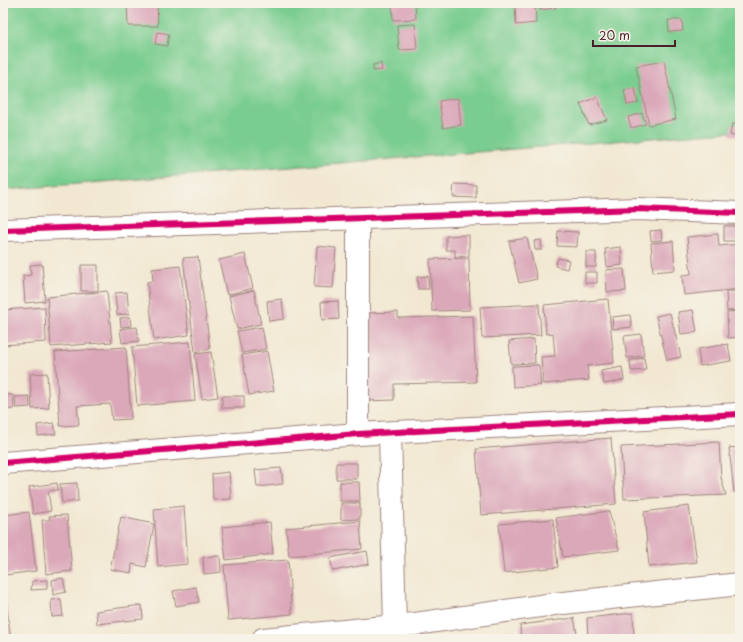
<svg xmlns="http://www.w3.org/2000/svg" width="743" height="642" viewBox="0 0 743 642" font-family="'Playpen Sans',sans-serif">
<rect width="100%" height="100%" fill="#f7f3e8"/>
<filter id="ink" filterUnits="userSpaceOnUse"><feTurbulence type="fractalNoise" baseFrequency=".025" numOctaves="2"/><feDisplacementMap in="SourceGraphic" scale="8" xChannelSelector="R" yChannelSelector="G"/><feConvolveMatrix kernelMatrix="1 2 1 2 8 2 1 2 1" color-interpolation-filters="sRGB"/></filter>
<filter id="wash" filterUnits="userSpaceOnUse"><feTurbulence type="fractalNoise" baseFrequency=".012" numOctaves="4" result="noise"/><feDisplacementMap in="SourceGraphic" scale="16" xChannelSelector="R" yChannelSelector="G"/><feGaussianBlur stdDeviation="0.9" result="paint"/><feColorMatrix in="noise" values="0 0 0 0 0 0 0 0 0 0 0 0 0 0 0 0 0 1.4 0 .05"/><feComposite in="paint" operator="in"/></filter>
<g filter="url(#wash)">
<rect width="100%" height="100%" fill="#f2e8d2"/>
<!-- green -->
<path fill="#7acd90" stroke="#62765e" d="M3,3H740V131L3,190Z"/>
<g id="blocks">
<!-- building -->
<path fill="#dba8ba" d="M127,3H157L158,26H128Z
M392,3H415L416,19L393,20Z
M515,3H535L536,23L516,25Z
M539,3H555L556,8L540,10Z
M668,20H682L683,31L669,32Z
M415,24L417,49L399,50L397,25Z
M157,32L169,34L167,46L155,44Z
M664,61L676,119L649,125L636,66Z
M381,63L382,70L373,71V65Z
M635,88L638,103L627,105L624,90Z
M597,97L607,120L589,125L580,104Z
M458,98L461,125L443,128L439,101Z
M642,113L646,124L631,128L628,117Z
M732,124L740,125V137L730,135Z
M454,184L476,185V198L453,197Z
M724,226H740V241H724Z
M661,230L662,240L651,241L650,231Z
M558,231L578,232L577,247L557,246Z
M718,234L719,246L740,244V289L684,295L682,275L691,274L687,237Z
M469,235V256L455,257V250H446V236Z
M527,238L537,279L519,283L509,241Z
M541,240L542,250H535L534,241Z
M673,241L675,270L653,272L651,243Z
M317,246L336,248L333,288L314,287Z
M621,247L622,265L607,267L605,249Z
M586,252H596V267H586Z
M245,254L253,288L227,295L219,260Z
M198,257L210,349L195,352L183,258Z
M469,258L470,310L432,311L430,259Z
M558,258L569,260L567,269L555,266Z
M42,264L45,301L25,303L23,276L31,275L30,265Z
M81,265H98V291H81Z
M180,266L189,335L154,340L147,282L153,281L152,269Z
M624,269L626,291L607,292L606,270Z
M585,272H597V283H585Z
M428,276L429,289H418L417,277Z
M254,290L261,324L237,329L229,296Z
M107,291L112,342L51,347L47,297Z
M726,291H740V310L727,311Z
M127,292L129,314L117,315L115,293Z
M282,299L284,319L269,321L267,301Z
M608,299L614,363L587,366L589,380L543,384L541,357L555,356L553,333L546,334L544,305Z
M338,301L339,319L322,320L321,302Z
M539,304L541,335L482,338L480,307Z
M45,307L46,342L3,345V310Z
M693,310L697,332L681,334L678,312Z
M740,311V337L728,338L727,312Z
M398,312V318L473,316L476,382L394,384V400L366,401L364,313Z
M670,313L681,357L667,360L656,316Z
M630,315L632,327L613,329L612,317Z
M130,317L131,326L121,327L120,318Z
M137,327L139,341L122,343L120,329Z
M262,327L266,349L242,353L237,331Z
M641,334L644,356L627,358L624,336Z
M534,339L535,363L511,364L509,341Z
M190,342L195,401L137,406L132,347Z
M728,344L731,361L700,366L698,349Z
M126,347L131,419L112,420L110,404L77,406L79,425L60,426L55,352Z
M267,351L274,391L249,395L242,355Z
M211,352L218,397L202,399L195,354Z
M644,358L646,370L631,371L630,360Z
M539,365L541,385L513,387L512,366Z
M622,367L624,380L604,384L601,371Z
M47,373L49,408L32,409L30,374Z
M3,395H13L14,409L3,410Z
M29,396L30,407L16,408L15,397Z
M222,396H244V408H222Z
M54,423L56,434L38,436L37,425Z
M611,438L616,504L481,515L476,449Z
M719,442L721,478L726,495L624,499L621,447Z
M740,447V491L734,492L729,448Z
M336,463H357V479H336Z
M281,468L283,484L257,487L255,470Z
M229,472L231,499L213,500L212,474Z
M340,482H359L360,501H340Z
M57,483L58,490L48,491L51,511L33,514L29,487Z
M77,483L78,501L62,503L60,484Z
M341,503H360V519L341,520Z
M184,506L188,564L158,567L154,509Z
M689,506L697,562L649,567L644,512Z
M609,511L619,550L563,557L556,518Z
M29,512L36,571L5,575L3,556V515Z
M67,515L72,571L46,574L42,520H50L49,516Z
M121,517L154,524L146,567L132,564L131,573L110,569Z
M553,519L558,567L504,573L499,524Z
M360,521L362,549L289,556L286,528Z
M270,522L273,554L226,560L222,527Z
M367,551L369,564L333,571L330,558Z
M220,556L221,572L204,574L203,557Z
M288,560L292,614L228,620L224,565Z
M63,578L66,592L53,595L52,580Z
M47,580V589L31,590L32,581Z
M3,587H4L11,639H3Z
M196,587L199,602L176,606L173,591Z
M61,599L63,616L52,617L51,600Z
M142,605L143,619L97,624L96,611Z
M633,613L634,639H588L587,618Z
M574,618L578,639H521L520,625Z
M513,636V639H480V638Z"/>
</g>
</g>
<g filter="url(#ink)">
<use href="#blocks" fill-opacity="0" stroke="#9e847e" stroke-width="1"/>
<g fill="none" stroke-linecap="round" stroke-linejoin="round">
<defs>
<path id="street" d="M3,230L638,209L740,213
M390,433L395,626
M358,434V219
M3,463L358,434L740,414
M263,639L415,624L554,604L740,584"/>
</defs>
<!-- street casing -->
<use href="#street" stroke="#9e847e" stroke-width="24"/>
<!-- street -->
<use href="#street" stroke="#fff" stroke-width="22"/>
<defs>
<path id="cycleway" d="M3,230L638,209L740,213
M3,463L358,434L740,414"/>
</defs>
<!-- cycleway casing -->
<use href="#cycleway" stroke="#f7f3e8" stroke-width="8"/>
<!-- cycleway -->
<use href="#cycleway" stroke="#d6006c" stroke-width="6"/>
</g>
</g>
<!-- margin -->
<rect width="743" height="642" fill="none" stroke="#f7f3e8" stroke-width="16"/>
<!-- scale -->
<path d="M593 40v6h82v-6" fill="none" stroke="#4a1f2b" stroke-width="2"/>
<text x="599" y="40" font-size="12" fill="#4a1f2b" stroke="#f7f3e8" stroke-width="3" paint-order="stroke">20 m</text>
</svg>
